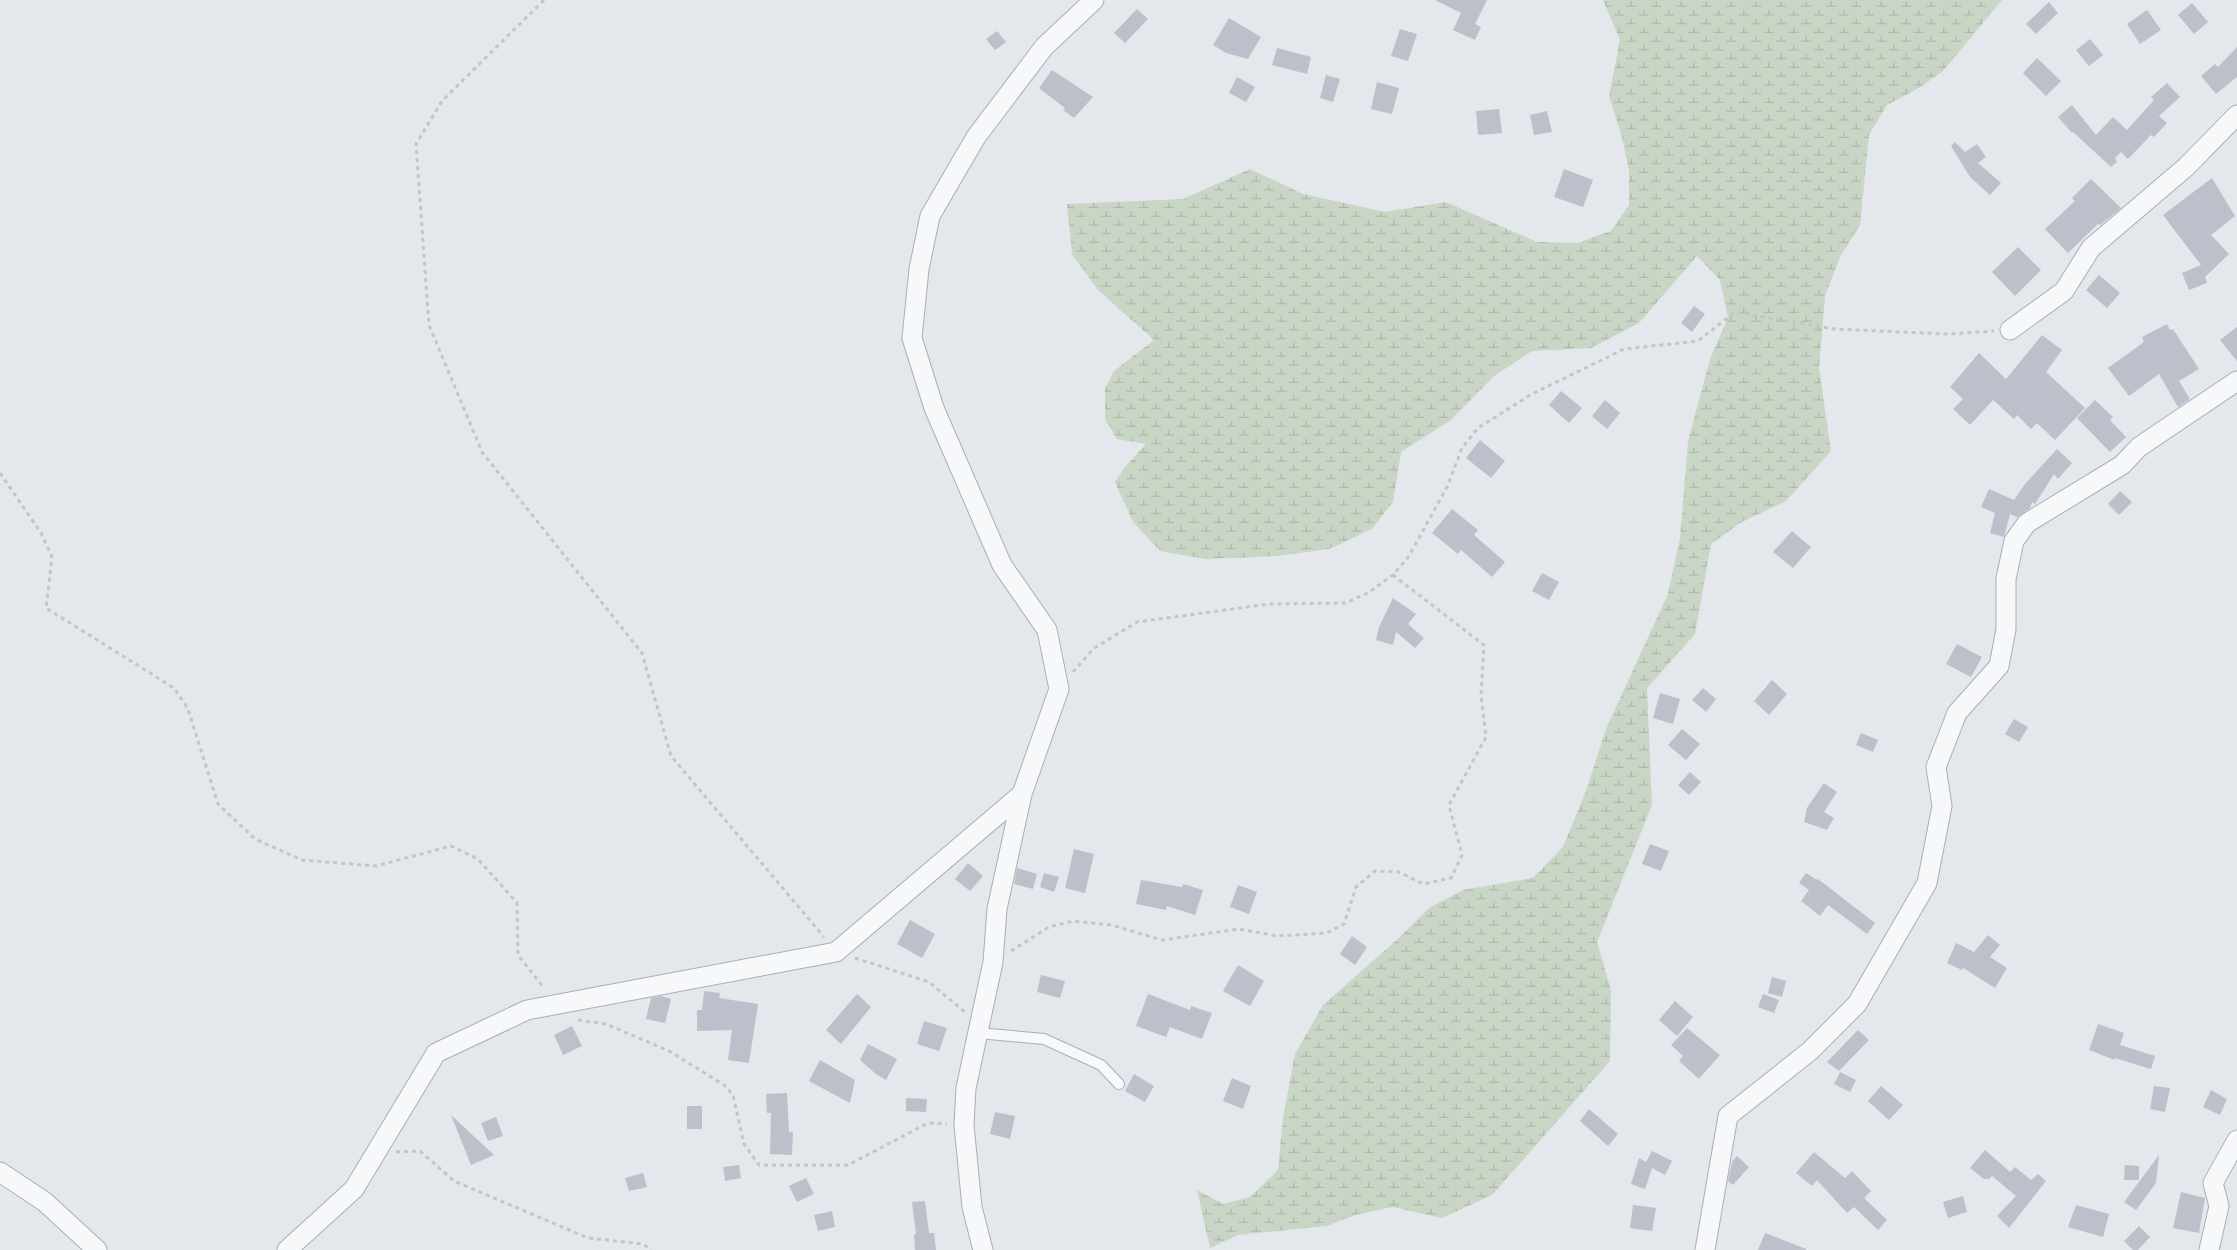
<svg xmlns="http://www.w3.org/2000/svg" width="2237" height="1250" viewBox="0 0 2237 1250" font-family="'Source Sans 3',sans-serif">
<defs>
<pattern id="wetland-marsh" width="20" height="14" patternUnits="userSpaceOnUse" patternTransform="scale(1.25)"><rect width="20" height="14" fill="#c9d6c5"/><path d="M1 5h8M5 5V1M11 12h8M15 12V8" fill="none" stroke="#adb8ab"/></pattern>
</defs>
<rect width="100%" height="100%" fill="#e4e7ec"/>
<!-- wetland -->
<path fill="url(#wetland-marsh)" d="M1603,0H2002L1943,71L1919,88L1887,105L1869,135L1860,225L1840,257L1825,296L1819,368L1831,451L1786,501L1742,522L1711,544L1695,634L1647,688L1652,805L1597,942L1611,990L1610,1061L1492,1195L1442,1218L1392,1207L1355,1215L1327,1226L1238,1235L1210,1248L1197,1190L1223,1204L1250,1197L1278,1170L1283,1118L1295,1054L1323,1005L1399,938L1429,908L1463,890L1533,878L1563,847L1586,791L1606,729L1668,594L1680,538L1688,441L1710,359L1728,318L1720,280L1697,256L1639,323L1591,348L1532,351L1494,376L1451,420L1401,452L1393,502L1372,529L1329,549L1277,556L1206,559L1160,551L1133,522L1115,482L1125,467L1146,444L1117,439L1105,419V389L1114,371L1154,340L1098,290L1072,254L1067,204L1183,199L1250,169L1303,194L1385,212L1446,202L1537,242L1577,243L1611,231L1629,205V170L1621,134L1609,96L1620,40Z"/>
<!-- building -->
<path fill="#bbc0ca" d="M1435,0H1487L1475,24L1481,27L1475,40L1453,30L1461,13Z
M2049,2L2058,13L2036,34L2026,24Z
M2192,3L2208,22L2194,34L2178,15Z
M1137,9L1148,19L1125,43L1114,33Z
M2147,10L2161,30L2140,44L2127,24Z
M1229,18L1261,37L1248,59L1226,53L1213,45Z
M1400,29L1417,34L1408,61L1391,56Z
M997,31L1006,42L995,50L986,39Z
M2090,39L2103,55L2089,66L2076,50Z
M2237,47V77L2216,94L2201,76L2215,64L2218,67Z
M1277,48L1311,57L1307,74L1272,65Z
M2037,58L2061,81L2046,96L2023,73Z
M1052,70L1093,97L1074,118L1063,110L1065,108L1039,88Z
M1326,75L1340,79L1333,102L1320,98Z
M1237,77L1255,87L1246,102L1229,93Z
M1377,82L1399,88L1392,114L1371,109Z
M2167,83L2180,97L2159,116L2167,123L2154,137L2151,135L2128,159L2121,152L2115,158L2117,162L2111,167L2073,132L2072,133L2058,117L2072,105L2096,135L2113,117L2127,130L2154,100L2151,97Z
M1499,109L1502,133L1478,135L1476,111Z
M1547,111L1552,132L1534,135L1530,115Z
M1955,142L1965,152L1977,144L1986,157L1978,163L2001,183L1990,195L1970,177L1951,146Z
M1564,169L1593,180L1583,207L1554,197Z
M2212,178L2235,216L2211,235L2229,254L2205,277L2207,283L2189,290L2182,273L2201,265L2163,215Z
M2091,179L2121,208L2100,225L2098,224L2068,253L2045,229L2075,201L2072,198Z
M2018,247L2041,270L2015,296L1992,272Z
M2099,275L2120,293L2107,308L2086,290Z
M1694,306L1705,314L1692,332L1681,323Z
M2167,324L2170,330L2173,329L2199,369L2179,381L2190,399L2178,407L2159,374L2129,396L2108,368L2144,342L2142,337Z
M2237,327V361L2220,340Z
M2042,335L2062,350L2046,372L2085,408L2055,440L2037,423L2031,429L2017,415L2014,419L1993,400L1970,425L1953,409L1963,399L1950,387L1979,353L2006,379Z
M1561,391L1582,408L1569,423L1549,405Z
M1605,400L1620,413L1607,429L1592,416Z
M2095,400L2113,417L2110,420L2126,437L2110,452L2077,418Z
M1480,440L1505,461L1491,478L1466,458Z
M2057,449L2072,463L2058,479L2054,474L2035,504L2032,502L2030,508L2017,517L2010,514L2004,537L1990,533L1995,513L1981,507L1989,489L2014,500L2025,484Z
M2120,491L2132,502L2119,515L2108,504Z
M1452,509L1478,530L1474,535L1505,562L1492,577L1461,550L1458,554L1432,533Z
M1792,531L1811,547L1793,568L1773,552Z
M1542,573L1559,582L1549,600L1532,591Z
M1393,598L1416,614L1408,624L1424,638L1415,648L1396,632L1393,645L1376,640L1379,627Z
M1957,644L1982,657L1971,677L1946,664Z
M1772,680L1787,694L1769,715L1754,701Z
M1703,688L1716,699L1706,712L1692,700Z
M1660,693L1680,699L1673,724L1653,718Z
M2014,719L2028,727L2019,742L2005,734Z
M1682,729L1700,744L1686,760L1668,745Z
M1861,733L1878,740L1873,752L1856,745Z
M1690,772L1701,782L1689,795L1678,785Z
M1824,783L1837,792L1824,812L1834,818L1827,830L1804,822L1807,808Z
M1650,844L1669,851L1661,871L1642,864Z
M1074,849L1094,854L1085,893L1065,888Z
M968,863L983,876L970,891L955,879Z
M1017,868L1037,874L1033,889L1014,884Z
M1044,873L1059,877L1054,892L1040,887Z
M1806,873L1817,880L1818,879L1875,923L1867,934L1828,905L1820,916L1801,901L1809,890L1799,883Z
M1141,880L1182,887L1183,884L1203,890L1195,915L1167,906L1166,910L1136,904Z
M1238,885L1257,892L1249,914L1230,907Z
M910,920L935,934L922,958L897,944Z
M1988,935L2000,945L1990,957L2007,968L1995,988L1963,968L1962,970L1947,963L1956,943L1974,952Z
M1352,936L1367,947L1355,965L1340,954Z
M1238,965L1264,981L1250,1006L1223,991Z
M1041,975L1065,981L1060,998L1037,992Z
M1772,977L1786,981L1782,997L1768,993Z
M704,991L720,993L719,998L758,1004L749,1063L728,1060L732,1030L697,1031V1010H702Z
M857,994L871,1007L841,1044L826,1030Z
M1148,994L1190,1010L1191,1006L1212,1013L1202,1039L1170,1027L1166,1037L1136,1026Z
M1763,994L1779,1000L1774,1013L1758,1007Z
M661,996L671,999L665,1023L646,1019L651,998Z
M1675,1001L1693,1017L1677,1036L1659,1020Z
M924,1021L947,1028L939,1051L917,1044Z
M2098,1024L2124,1033L2120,1045L2155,1056L2151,1069L2115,1058V1060L2089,1050Z
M572,1026L582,1046L563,1055L554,1035Z
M1687,1028L1720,1055L1699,1079L1679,1061L1683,1056L1671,1045Z
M1858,1030L1869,1040L1839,1071L1827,1062Z
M868,1044L897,1059L886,1080L876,1074L860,1060Z
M820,1060L855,1080L850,1103L809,1081Z
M1840,1072L1856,1080L1850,1092L1834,1084Z
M1134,1074L1154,1086L1145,1102L1125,1091Z
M1232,1078L1251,1086L1243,1109L1223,1101Z
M1881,1086L1903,1105L1889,1120L1868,1101Z
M2154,1086L2170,1088L2165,1112L2150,1109Z
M2211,1090L2227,1099L2220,1115L2203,1107Z
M787,1093L789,1132H793L792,1155L770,1154L771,1113H767L766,1094Z
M906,1098L927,1099L926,1112L906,1111Z
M687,1106H702V1129H687Z
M1589,1109L1618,1134L1608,1146L1580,1121Z
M995,1112L1015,1116L1010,1139L990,1134Z
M451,1115L494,1155L471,1165Z
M496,1117L503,1136L488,1141L481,1123Z
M1985,1150L2010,1172L2015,1167L2031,1180L2038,1174L2046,1181L2009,1228L1997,1216L2016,1196L1992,1176L1989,1179H1984L1970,1168Z
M1652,1151L1672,1161L1665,1175L1652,1168L1645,1189L1631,1184L1639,1158L1646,1162Z
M1814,1152L1845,1178L1852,1171L1871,1191L1864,1198L1887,1220L1878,1230L1854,1207L1847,1213L1817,1180L1812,1186L1796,1173Z
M2159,1155L2156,1183L2136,1210L2124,1202Z
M1737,1156L1749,1167L1733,1185L1728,1181L1732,1162Z
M739,1165L741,1178L725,1181L723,1167Z
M2125,1165L2139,1166V1180H2124Z
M643,1173L647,1187L629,1191L625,1178Z
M806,1178L814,1194L797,1202L789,1186Z
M2181,1192L2205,1198L2199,1233L2173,1228Z
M1963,1196L1967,1212L1948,1218L1943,1202Z
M925,1201L929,1233H934L936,1250H915L914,1235L916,1234L912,1202Z
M1633,1205L1656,1208L1652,1231L1630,1228Z
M2076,1205L2109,1214L2103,1237L2068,1227Z
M832,1211L835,1227L818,1231L814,1215Z
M2139,1226L2150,1237L2138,1250H2133L2124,1241Z
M1765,1233L1806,1249V1250H1758Z"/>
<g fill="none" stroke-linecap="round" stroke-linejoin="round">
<defs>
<path id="service" d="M978,1033L1044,1039L1101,1065L1119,1084"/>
<path id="minor" d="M2010,330L2064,291L2091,248L2186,167L2237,115
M0,1172L45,1202L97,1250
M287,1250L354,1189L436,1053L527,1010L836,952L1022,794
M983,1250L972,1207L964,1125L966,1088L993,962L997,909L1022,794L1059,689L1047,630L1002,565L934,408L912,338L919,269L930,216L976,137L1044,47L1094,0
M1705,1250L1728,1116L1810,1051L1857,1004L1927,883L1942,806L1936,767L1957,713L1999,666L2006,629V579L2014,541L2027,523L2122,465L2139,447L2237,381
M2209,1250L2219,1206L2213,1183L2237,1140"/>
</defs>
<!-- service casing -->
<use href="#service" stroke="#a9aeb7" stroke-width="12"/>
<!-- minor casing -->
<use href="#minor" stroke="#a9aeb7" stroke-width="21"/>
<!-- path -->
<path stroke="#c2c5cb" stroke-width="3" stroke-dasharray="4 4" stroke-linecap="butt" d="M544,0L442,101L416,144L429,325L482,452L642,653L671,756L824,937
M0,473L41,533L52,557L46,608L174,688L188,709L218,804L255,839L302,860L376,866L451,846L478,859L517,903L518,955L544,988
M1073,672L1093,649L1137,622L1269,604L1345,603L1368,593L1393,575L1409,556L1448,485L1462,448L1478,428L1532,394L1624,349L1698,341L1735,312L1834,329L1947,334L1994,331
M1011,951L1049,927L1073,921L1111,925L1162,940L1239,929L1277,936L1327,933L1344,924L1356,887L1375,871L1399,872L1423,884L1451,878L1462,855L1449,805L1486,737L1481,695L1484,645L1393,575
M855,958L929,982L966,1013
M578,1020L606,1024L669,1051L724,1085L733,1095L744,1144L759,1165H848L928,1123L947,1124
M396,1152L420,1151L454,1181L588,1238L643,1244L651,1250"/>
<!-- service -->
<use href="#service" stroke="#f7f8fa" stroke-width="10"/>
<!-- minor -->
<use href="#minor" stroke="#f7f8fa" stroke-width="19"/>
</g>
</svg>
